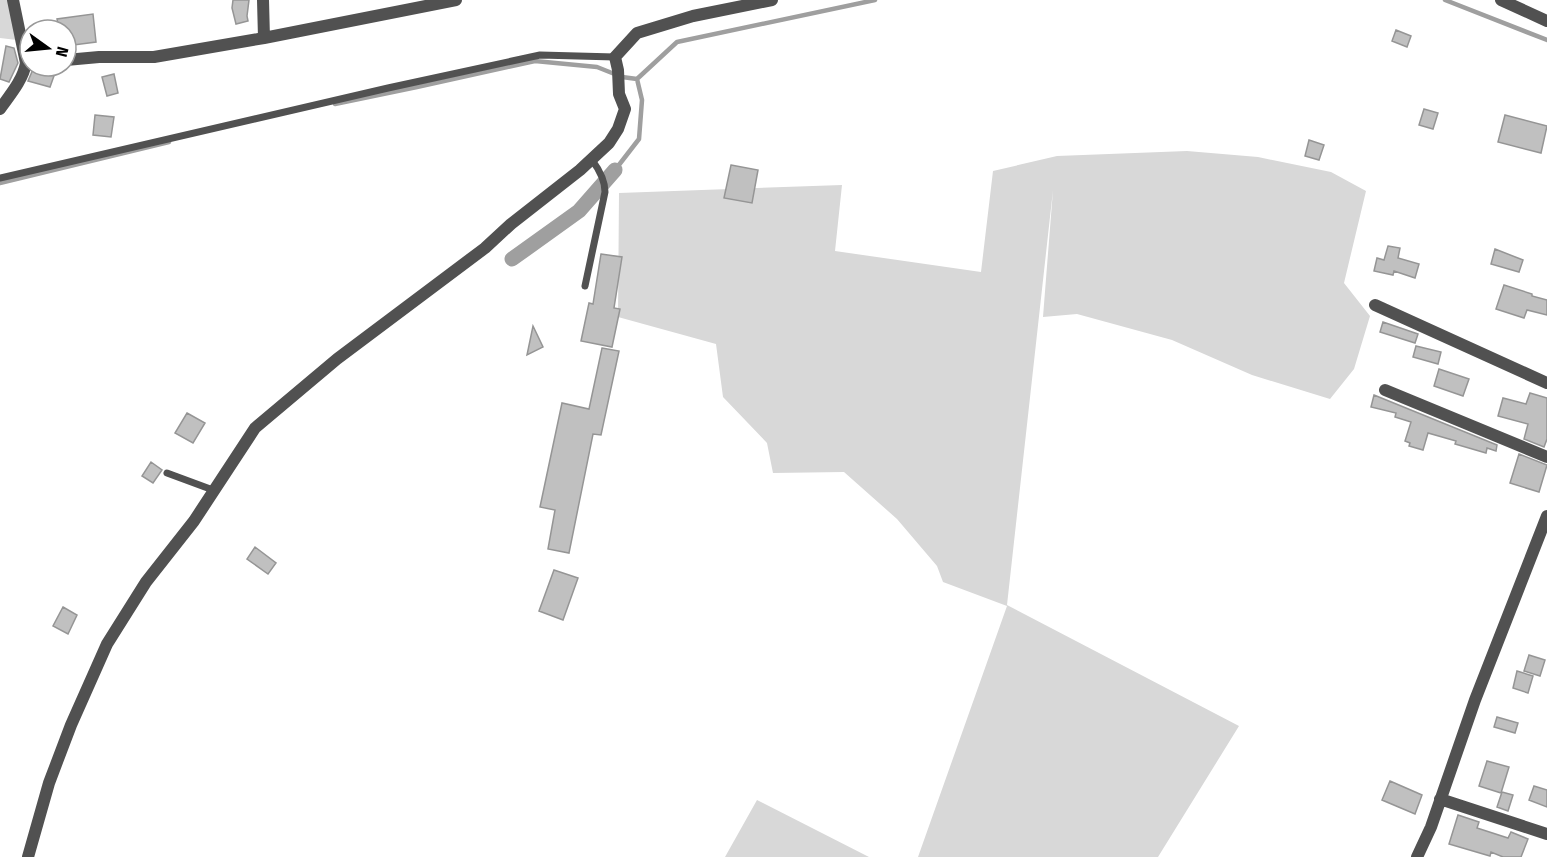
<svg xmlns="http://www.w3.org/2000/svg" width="1547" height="857" viewBox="0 0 1547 857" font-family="'Fira Sans Condensed',sans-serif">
<rect width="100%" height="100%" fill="#fff"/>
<!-- green -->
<path fill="#d8d8d8" d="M0,0H16L25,41L0,38Z
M1187,151L1258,157L1331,172L1366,191L1344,283L1370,316L1354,369L1330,399L1252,375L1172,340L1077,314L1043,317L1053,190L1007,605L1239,726L1158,857H918L1007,606L943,582L937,566L897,519L844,472L773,473L767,443L723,397L716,344L618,317L619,193L842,185L835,251L981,272L993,171L1057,156Z
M757,800L869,857H725Z"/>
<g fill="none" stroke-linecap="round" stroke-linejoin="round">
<!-- stream -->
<path stroke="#9f9f9f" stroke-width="4.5" d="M1445,0L1547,40
M335,104L417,87L535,61L597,67L622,77L637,79
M615,170L639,139L642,100L637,79L677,42L875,0
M0,183L169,142"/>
<!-- canal -->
<path stroke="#9f9f9f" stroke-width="15" d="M512,259L579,211L615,170"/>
</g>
<!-- building -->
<path fill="#c0c0c0" stroke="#959595" stroke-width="1.5" d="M233,0H249L247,16L248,21L236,24L232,8Z
M93,14L96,42L66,46V30H59L57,19Z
M1396,30L1411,36L1407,47L1392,41Z
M6,46L14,48L18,63L9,82L0,79Z
M34,67L55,73L50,87L28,81Z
M114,74L118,93L107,96L102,77Z
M1424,109L1438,113L1433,129L1419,125Z
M95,115L114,117L111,137L93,135Z
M1505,115L1547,126L1541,153L1498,142Z
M1309,140L1324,145L1319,160L1305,156Z
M731,165L758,170L752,203L724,198Z
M1388,246L1400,248L1398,258L1419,264L1415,278L1394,271L1393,275L1374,271L1377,258L1384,260Z
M1495,249L1523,260L1519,272L1491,264Z
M601,254L622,257L614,308L620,309L612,347L581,341L589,303L593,304Z
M1504,285L1532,294V296L1547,300V315L1527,310L1524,318L1496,309Z
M1383,322L1418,334L1415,343L1380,332Z
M533,326L543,347L527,355Z
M1416,346L1441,352L1438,364L1413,357Z
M602,348L619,351L601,435L593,434L569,553L548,549L555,510L540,507L562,403L589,409Z
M1439,369L1469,379L1463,396L1434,386Z
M1530,393L1547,398V439L1544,447L1524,439L1528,424L1498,416L1503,398L1526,404Z
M1374,395L1497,445L1496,451L1487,448L1486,453L1455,444L1456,441L1428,433L1423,450L1409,446L1410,443L1405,441L1411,422L1395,417L1396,413L1371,407Z
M187,413L205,423L193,443L175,433Z
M1519,454L1547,465L1539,492L1510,483Z
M151,462L162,470L153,483L142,476Z
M255,547L276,563L268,574L247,559Z
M554,570L578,578L563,620L539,611Z
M63,607L77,615L68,634L53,626Z
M1529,655L1545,660L1540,676L1524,671Z
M1517,671L1533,676L1528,693L1513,688Z
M1497,717L1518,723L1515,733L1494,727Z
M1487,761L1509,767L1501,793L1479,786Z
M1390,781L1422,795L1415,814L1382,800Z
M1534,786L1547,790V807L1529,800Z
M1502,792L1513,795L1508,811L1497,807Z
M1458,815L1479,822L1477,828L1508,838L1511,832L1528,839L1521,857H1503L1491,852L1490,856L1449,844Z"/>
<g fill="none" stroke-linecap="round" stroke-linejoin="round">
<!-- lane -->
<path stroke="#515151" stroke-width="7" d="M0,178L388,88L540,55L615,57
M585,286L605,192C605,181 598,168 592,160
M167,473L213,490"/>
<!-- street -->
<path stroke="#515151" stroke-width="12" d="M263,0L264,38
M1501,0L1547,21
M66,60L99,57H154L264,38L456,0
M0,109C10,95 23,80 26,63L13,0
M1375,305L1547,383
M1385,390L1547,457
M1440,799L1547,834
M28,857L49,783L71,725L107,644L146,582L194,521L255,428L337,359L485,248L511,224L580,170L609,143L618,129L625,109L619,94L618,70L615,57L637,33L693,16L772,0
M1417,857L1431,827L1475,700L1547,516"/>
</g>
<!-- north arrow -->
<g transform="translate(48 48) rotate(105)"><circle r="28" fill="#ffffff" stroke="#999999" stroke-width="1.5"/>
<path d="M0-4.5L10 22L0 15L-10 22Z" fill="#000000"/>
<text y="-9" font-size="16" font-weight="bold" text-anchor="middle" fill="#000000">N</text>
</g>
</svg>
